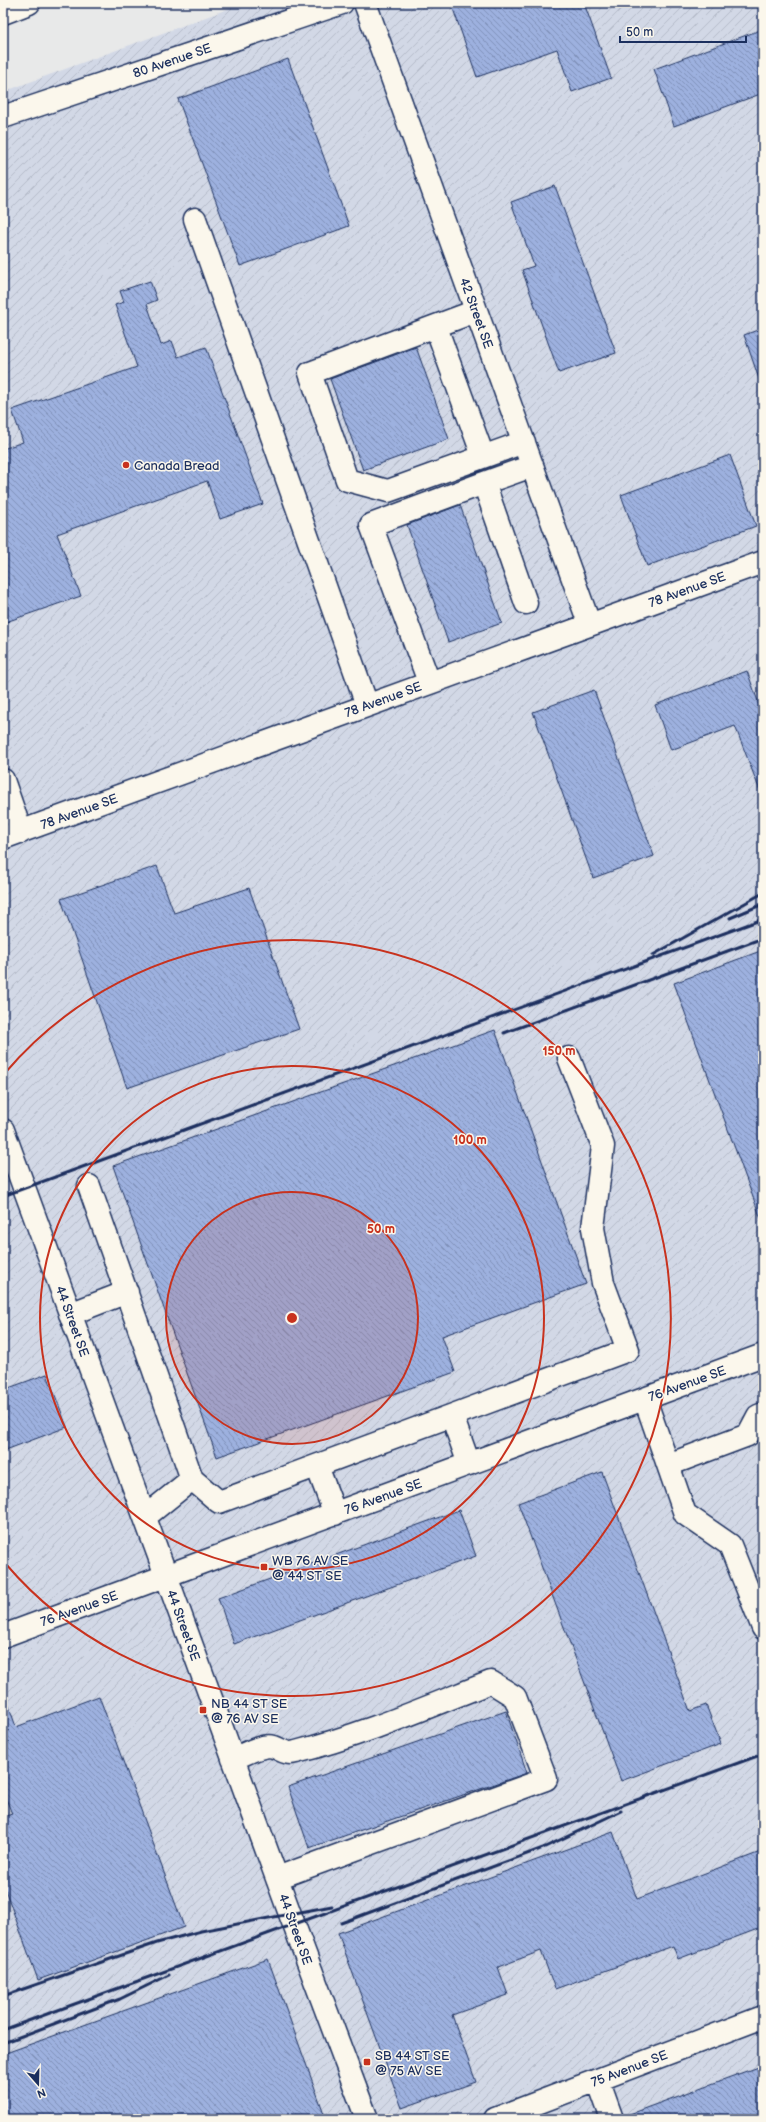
<svg xmlns="http://www.w3.org/2000/svg" width="766" height="2122" viewBox="0 0 766 2122" font-family="'Balsamiq Sans',sans-serif">
<defs>
<pattern id="industrial-furrows" width="10" height="10" patternUnits="userSpaceOnUse"><rect width="10" height="10" fill="#d2d8e6"/><path d="M-1 1l2-2M0 10L10 0M9 11l2-2" fill="none" stroke="#b4bac8"/></pattern>
<pattern id="building-back-hatch" width="6" height="6" patternUnits="userSpaceOnUse"><rect width="6" height="6" fill="#9db1df"/><path d="M-1 5l2 2M0 0l6 6M5-1l2 2" fill="none" stroke="#7f90b8"/></pattern>
</defs>
<rect width="100%" height="100%" fill="#e8e9e9"/>
<filter id="ink" filterUnits="userSpaceOnUse"><feTurbulence type="fractalNoise" baseFrequency=".025" numOctaves="2"/><feDisplacementMap in="SourceGraphic" scale="8" xChannelSelector="R" yChannelSelector="G"/><feConvolveMatrix kernelMatrix="1 2 1 2 8 2 1 2 1" color-interpolation-filters="sRGB"/></filter>
<g filter="url(#ink)">
<!-- industrial -->
<path fill="url(#industrial-furrows)" d="M244,3H763V2119H3V92Z"/>
<!-- building -->
<path fill="url(#building-back-hatch)" stroke="#1b2f5e" d="M451,3H584L611,78L572,92L557,49L477,77Z
M763,29V93L674,126L654,69Z
M288,59L349,226L240,266L178,99Z
M555,186L616,353L559,373L522,270L534,266L511,202Z
M150,281L157,300L147,304L161,345L172,341L178,357L206,347L263,504L220,519L207,481L57,534L81,596L3,623V449L23,442L12,410L137,367L115,305L124,302L120,291Z
M763,328V384L761,385L744,335Z
M416,347L449,439L363,470L330,379Z
M730,455L756,526L647,566L621,495Z
M460,505L502,623L448,642L407,525Z
M747,671L763,715L762,796L735,726L671,750L655,705Z
M594,690L654,856L593,878L533,712Z
M157,866L174,913L249,888L299,1029L127,1088L61,899Z
M763,950V1219H761L674,983Z
M495,1030L586,1284L442,1336L455,1372L217,1457L113,1166Z
M47,1374L67,1427L3,1451V1390Z
M602,1472L690,1711L706,1705L721,1744L621,1781L518,1503Z
M459,1510L476,1556L234,1644L218,1598Z
M3,1695H5L16,1727L99,1696L184,1927L38,1980L3,1884V1817L12,1814L3,1791Z
M506,1711L527,1773L309,1848L288,1787Z
M613,1832L637,1899L763,1851V1927L678,1959L673,1946L555,1989L541,1951L498,1967L508,1995L452,2015L476,2082L402,2108L338,1933Z
M268,1959L326,2119H3V2054Z
M763,2065V2119H624V2116Z"/>
<g fill="none" stroke-linecap="round" stroke-linejoin="round">
<defs>
<path id="minor" d="M365,3L589,623
M3,117L342,3
M195,219L367,705
M476,311L310,373L347,480L388,491L524,442
M436,327L483,456
M526,603L484,483L532,466
M429,682L371,525L484,483
M3,780L21,832
M3,838L763,562
M3,1130L290,1914L367,2119
M89,1186L192,1479L145,1517
M70,1314L127,1292
M645,1399L668,1465L748,1435L758,1416L763,1414
M452,1416L469,1464
M668,1465L685,1514L730,1545L763,1628
M317,1466L335,1514
M192,1479L219,1502L628,1350L603,1283L593,1228L603,1146L569,1058
M3,1636L763,1355
M233,1759C244,1755 262,1743 274,1747C282,1750 286,1755 296,1752C363,1735 427,1707 491,1682L515,1697L546,1779L277,1878
M598,2080L612,2119
M495,2119L763,2017"/>
<path id="major" d="M3,13L29,3"/>
</defs>
<!-- minor casing -->
<use href="#minor" stroke="#1b2f5e" stroke-width="25"/>
<!-- major casing -->
<use href="#major" stroke="#1b2f5e" stroke-width="25"/>
<!-- minor -->
<use href="#minor" stroke="#fbf7ec" stroke-width="22"/>
<!-- major -->
<use href="#major" stroke="#fbf7ec" stroke-width="22"/>
<!-- rail -->
<path stroke="#1b2f5e" stroke-width="3" d="M730,918L763,904
M653,955L763,893
M504,1033L763,938
M3,1196L763,919
M341,1923L543,1848L621,1811
M3,1996L157,1943L201,1931L332,1906
M3,2030L763,1754
M3,2043L120,1999L169,1975"/>
</g>
</g>
<!-- distance rings -->
<circle cx="292" cy="1318" r="126" fill="#c8321e" fill-opacity=".12"/>
<g fill="none" stroke="#c8321e" stroke-width="2">
<circle cx="292" cy="1318" r="126"/>
<circle cx="292" cy="1318" r="252"/>
<path d="M5 1073A378 378 0 1 1 5 1563"/>
</g>
<!-- markers -->
<g fill="#c8321e" stroke="#fbf7ec" stroke-width="1.5">
<circle cx="126" cy="465" r="4"/>
<rect x="260" y="1563" width="8" height="8" rx="2"/>
<rect x="199" y="1706" width="8" height="8" rx="2"/>
<rect x="363" y="2058" width="8" height="8" rx="2"/>
</g>
<g text-anchor="middle" stroke-width="3" stroke-linejoin="round" paint-order="stroke">
<!-- street labels -->
<g font-size="13" fill="#1b2f5e" stroke="#fbf7ec">
<text transform="translate(172 60) rotate(-19)" y="5">80 Avenue SE</text>
<text transform="translate(477 313) rotate(70)" y="5">42 Street SE</text>
<text transform="translate(687 589) rotate(-20)" y="5">78 Avenue SE</text>
<text transform="translate(383 699) rotate(-20)" y="5">78 Avenue SE</text>
<text transform="translate(79 811) rotate(-20)" y="5">78 Avenue SE</text>
<text transform="translate(73 1321) rotate(70)" y="5">44 Street SE</text>
<text transform="translate(687 1383) rotate(-20)" y="5">76 Avenue SE</text>
<text transform="translate(383 1496) rotate(-20)" y="5">76 Avenue SE</text>
<text transform="translate(79 1608) rotate(-20)" y="5">76 Avenue SE</text>
<text transform="translate(184 1625) rotate(70)" y="5">44 Street SE</text>
<text transform="translate(296 1929) rotate(70)" y="5">44 Street SE</text>
<text transform="translate(629 2068) rotate(-21)" y="5">75 Avenue SE</text>
</g>
<!-- poi labels -->
<g font-size="13" fill="#1b2f5e" stroke="#fbf7ec" text-anchor="start">
<text x="134" y="470">Canada Bread</text>
<text x="272" y="1565">WB 76 AV SE<tspan x="272" dy="15">@ 44 ST SE</tspan></text>
<text x="211" y="1708">NB 44 ST SE<tspan x="211" dy="15">@ 76 AV SE</tspan></text>
<text x="375" y="2060">SB 44 ST SE<tspan x="375" dy="15">@ 75 AV SE</tspan></text>
</g>
</g>
<circle cx="292" cy="1318" r="6" fill="#c8321e" stroke="#fbf7ec" stroke-width="2"/>
<g font-size="12" text-anchor="middle" font-weight="bold" fill="#c8321e" stroke="#fbf7ec" stroke-width="3" stroke-linejoin="round" paint-order="stroke">
<text x="559" y="1055">150 m</text>
<text x="470" y="1144">100 m</text>
<text x="381" y="1233">50 m</text>
</g>
<!-- margin -->
<rect width="766" height="2122" fill="none" stroke="#fbf7ec" stroke-width="16"/>
<rect x="8" y="8" width="750" height="2106" fill="none" stroke="#1b2f5e" stroke-width="1.5" filter="url(#ink)"/>
<!-- north arrow -->
<g transform="translate(38 2084) rotate(160)" stroke="#fbf7ec" stroke-width="3" paint-order="stroke">
<path d="M0-3L7 15L0 10L-7 15Z" fill="#1b2f5e"/>
<text y="-6" font-size="11" font-weight="bold" text-anchor="middle" fill="#1b2f5e">N</text>
</g>
<!-- scale -->
<path d="M620 36v6h126v-6" fill="none" stroke="#1b2f5e" stroke-width="2"/>
<text x="626" y="36" font-size="12" fill="#1b2f5e" stroke="#fbf7ec" stroke-width="3" paint-order="stroke">50 m</text>
</svg>
